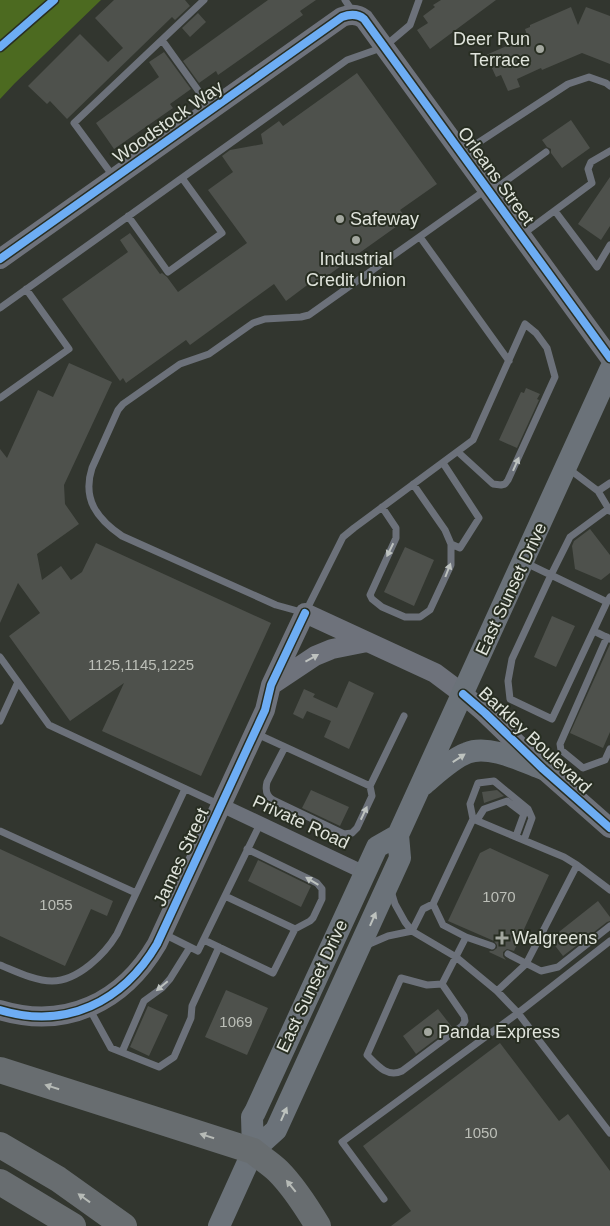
<svg xmlns="http://www.w3.org/2000/svg" width="610" height="1226" viewBox="0 0 610 1226" font-family="Arial,sans-serif">
<rect width="100%" height="100%" fill="#32362f"/>
<!-- forest -->
<path fill="#4c6a20" d="M0,0H101L15,83L0,99Z"/>
<!-- building -->
<path fill="#4e514c" d="M114,0H185L190,6L175,20L172,17L67,119L50,101L47,104L28,86L80,34L108,62L123,48L95,18Z
M268,0H316L300,11L303,15L218,75L216,71L199,83L183,61Z
M441,0H496L430,49L417,30L428,23L423,16L435,7L433,5Z
M571,7L578,25L586,7L610,16V64L582,53L542,70L541,68L517,79L520,87L508,91L501,75L496,77L486,55L516,42L515,40L527,35L525,29L530,27V25Z
M198,13L206,22L190,37L182,28Z
M164,52L191,89L170,104L173,108L114,149L96,123L159,77L149,62Z
M357,73L437,184L400,210L407,219L313,286L310,283L286,301L274,284L190,345L186,340L126,383L123,378L120,381L62,299L128,252L120,240L130,233L160,274L162,273L167,277L178,292L247,243L208,190L233,172L222,156L230,150L263,144L261,134L279,121L283,126Z
M571,120L590,148L562,168L551,153V149L547,147L542,140Z
M610,177V226L601,240L578,224Z
M69,363L112,382L64,485L65,504L79,524L37,554L42,580L61,566L71,580L82,572L96,543L271,623L201,776L102,731L124,683L70,721L9,636L40,613L18,583L0,623V449L7,458L38,390L53,397Z
M526,388L540,394L537,399L539,400L517,448L499,440L521,392L524,393Z
M590,529L610,555V573L601,580L575,569L572,546L574,541Z
M405,547L434,560L414,606L384,592Z
M552,616L575,626L556,667L534,657Z
M610,644V732L603,748L570,733Z
M349,681L374,693L349,749L324,737L331,721L307,711L303,719L293,714L304,689L315,694L313,697L337,708Z
M311,790L349,807L340,826L302,808Z
M497,790L504,796L484,803L482,792Z
M490,848L549,875L514,951L507,949L503,952V956L506,960L489,952L490,951H493L497,948V945L494,941L448,921L480,853Z
M0,849L113,901L107,916L91,909L65,966L0,936Z
M258,860L311,886L301,907L248,881Z
M598,901L610,917V921L607,922L563,956L550,939Z
M226,990L268,1008L247,1055L205,1037Z
M148,1006L168,1015L149,1056L130,1047Z
M438,1009L452,1027L416,1054L403,1036Z
M500,1043L559,1121L568,1114L610,1171V1226H391L411,1211L363,1146Z"/>
<g fill="none" stroke-linecap="round" stroke-linejoin="round">
<!-- lane -->
<path stroke="#6c717a" stroke-width="7" d="M345,0L353,12
M162,40L210,107
M464,152L568,84L589,77L606,83L610,86
M113,176L74,123L204,0
M492,191L546,152
M555,211L597,267L610,245
M128,216L168,272L222,233L182,178
M523,234L592,183L588,169L591,162L610,151
M420,237L509,361
M0,308L347,60L384,47L410,25L419,0
M0,398L69,349L26,289
M458,452L493,484L501,485L505,484L508,480L555,377L547,348L536,333L525,324L473,440L354,528L343,537L305,613L276,605L122,536C97,519 82,499 92,468L118,410L123,404L180,364L209,354L253,323L265,319L301,317L309,315L487,189
M569,469L598,491L610,483
M413,484L445,530L451,544L460,548L479,518L443,463
M598,491L610,511
M382,507L396,528V538L370,595L372,599L382,607L405,617H420L430,610L451,565V544
M526,563L607,602L610,597
M607,602L552,719L510,699L508,681L512,659L551,575L570,537L608,509
M594,631L610,639
M607,637L560,744L561,750L583,768L605,760L610,749
M0,657L49,725L218,804
M0,721L18,682
M257,734L370,786L404,716
M285,747L267,782C265,790 266,796 273,800L344,834L352,833L357,828L372,796L370,786
M473,819L470,804L478,783L494,781L528,809L532,818L524,840
M477,820L484,809L507,801L524,814L516,836
M0,831L136,893
M247,849L313,881L317,883L322,889V899L313,918L310,921L295,929
M391,891L395,904L405,922L412,931L456,957L497,991L518,1013L610,1133
M433,904L443,925L466,937L442,984
M164,934L198,951L260,824
M466,937L492,946
M204,940L273,973L295,929L225,896
M367,945L388,936L412,931L423,909L433,904L473,819L564,857L577,865L610,890
M508,954L541,971L558,967L610,926
M0,965C15,971 35,981 52,981C78,981 105,954 117,934L185,789
M401,978L427,985L442,984L464,1016L465,1021L462,1026L402,1071C387,1078 377,1065 367,1055Z
M497,991L526,964L577,865
M89,1008L111,1048L159,1067L174,1057L191,1018L192,1006L219,947
M122,1052L144,1001L162,988L170,979L190,947
M384,1199L342,1142L518,1013L610,941"/>
<!-- street -->
<path stroke="#6c717a" stroke-width="14" d="M221,805L365,873"/>
<!-- secondary -->
<path stroke="#6e727b" stroke-width="20" d="M0,259L342,17C350,14 358,14 364,19L610,358
M273,684L315,656L332,649L367,642
M0,1010C66,1030 123,1002 157,944L265,710L271,685L305,613L435,673L463,694L485,713L543,769L610,828"/>
<!-- primary -->
<path stroke="#6b7279" stroke-width="22" d="M423,785C435,775 453,758 467,753C488,744 522,761 543,769
M253,1151L252,1117L255,1112L377,847L398,835
M219,1226L253,1151L276,1130L400,858L398,835L610,370"/>
<!-- highway -->
<path stroke="#686d70" stroke-width="26" d="M0,1070L253,1151C261,1158 271,1164 278,1171C294,1187 306,1206 318,1226
M0,1145L58,1179L124,1226
M0,1182L73,1226"/>
<defs>
<path id="cycleway" d="M0,47L54,0
M0,259L342,17C350,14 358,14 364,19L610,358
M463,694L485,713L543,769L610,828
M0,1010C66,1030 123,1002 157,944L265,710L271,685L305,613"/>
</defs>
<!-- cycleway casing -->
<use href="#cycleway" stroke="#282e22" stroke-width="11"/>
<!-- cycleway -->
<use href="#cycleway" stroke="#6dadf4" stroke-width="8"/>
</g>
<!-- one-way arrows -->
<defs><path id="oneway-solid" d="M-6-.8H1V-3.2L6.5 0L1 3.2V.8H-6Z" transform="scale(1.25)"/></defs>
<g fill="#bdc2bf">
<use href="#oneway-solid" transform="translate(516 464) rotate(-66)"/>
<use href="#oneway-solid" transform="translate(390 550) rotate(116)"/>
<use href="#oneway-solid" transform="translate(448 570) rotate(-69)"/>
<use href="#oneway-solid" transform="translate(364 813) rotate(-65)"/>
<use href="#oneway-solid" transform="translate(312 881) rotate(-149)"/>
<use href="#oneway-solid" transform="translate(162 986) rotate(140)"/>
</g>
<use fill="#bec2bf" href="#oneway-solid" transform="translate(312 658) rotate(-29)"/>
<g fill="#bdc2be">
<use href="#oneway-solid" transform="translate(459 758) rotate(-33)"/>
<use href="#oneway-solid" transform="translate(373 919) rotate(-66)"/>
<use href="#oneway-solid" transform="translate(284 1114) rotate(-66)"/>
</g>
<g fill="#b6bab6">
<use href="#oneway-solid" transform="translate(52 1087) rotate(-162)"/>
<use href="#oneway-solid" transform="translate(207 1136) rotate(-162)"/>
<use href="#oneway-solid" transform="translate(291 1186) rotate(-129)"/>
<use href="#oneway-solid" transform="translate(84 1198) rotate(-144)"/>
</g>
<!-- markers -->
<g fill="#a3a79f" stroke="#282e22" stroke-width="2">
<circle cx="540" cy="49" r="5"/>
<circle cx="340" cy="219" r="5"/>
<circle cx="356" cy="240" r="5"/>
<path d="M499.5 930.5h5v5h5v5h-5v5h-5v-5h-5v-5h5z"/>
<circle cx="428" cy="1032" r="5"/>
</g>
<g text-anchor="middle" stroke-width="4" stroke-linejoin="round" paint-order="stroke">
<!-- number labels -->
<g font-size="15" fill="#bcbfb8">
<text x="141" y="670">1125,1145,1225</text>
<text x="499" y="902">1070</text>
<text x="56" y="910">1055</text>
<text x="236" y="1027">1069</text>
<text x="481" y="1138">1050</text>
</g>
<!-- poi labels -->
<g font-size="18" fill="#e0e4dc" stroke="#282e22" text-anchor="start">
<text x="530" y="45" text-anchor="end">Deer Run<tspan x="530" dy="21">Terrace</tspan></text>
<text x="350" y="225">Safeway</text>
<text x="356" y="265" text-anchor="middle">Industrial<tspan x="356" dy="21">Credit Union</tspan></text>
<text x="512" y="944">Walgreens</text>
<text x="438" y="1038">Panda Express</text>
</g>
<!-- street labels -->
<g font-size="18" fill="#e0e4dc" stroke="#282e22">
<text transform="translate(168 122) rotate(-35)" y="6">Woodstock Way</text>
<text transform="translate(496 176) rotate(54)" y="6">Orleans Street</text>
<text transform="translate(511 589) rotate(-65)" y="6">East Sunset Drive</text>
<text transform="translate(535 740) rotate(43)" y="6">Barkley Boulevard</text>
<text transform="translate(301 822) rotate(25)" y="6">Private Road</text>
<text transform="translate(181 857) rotate(-65)" y="6">James Street</text>
<text transform="translate(312 986) rotate(-65)" y="6">East Sunset Drive</text>
</g>
</g>
</svg>
